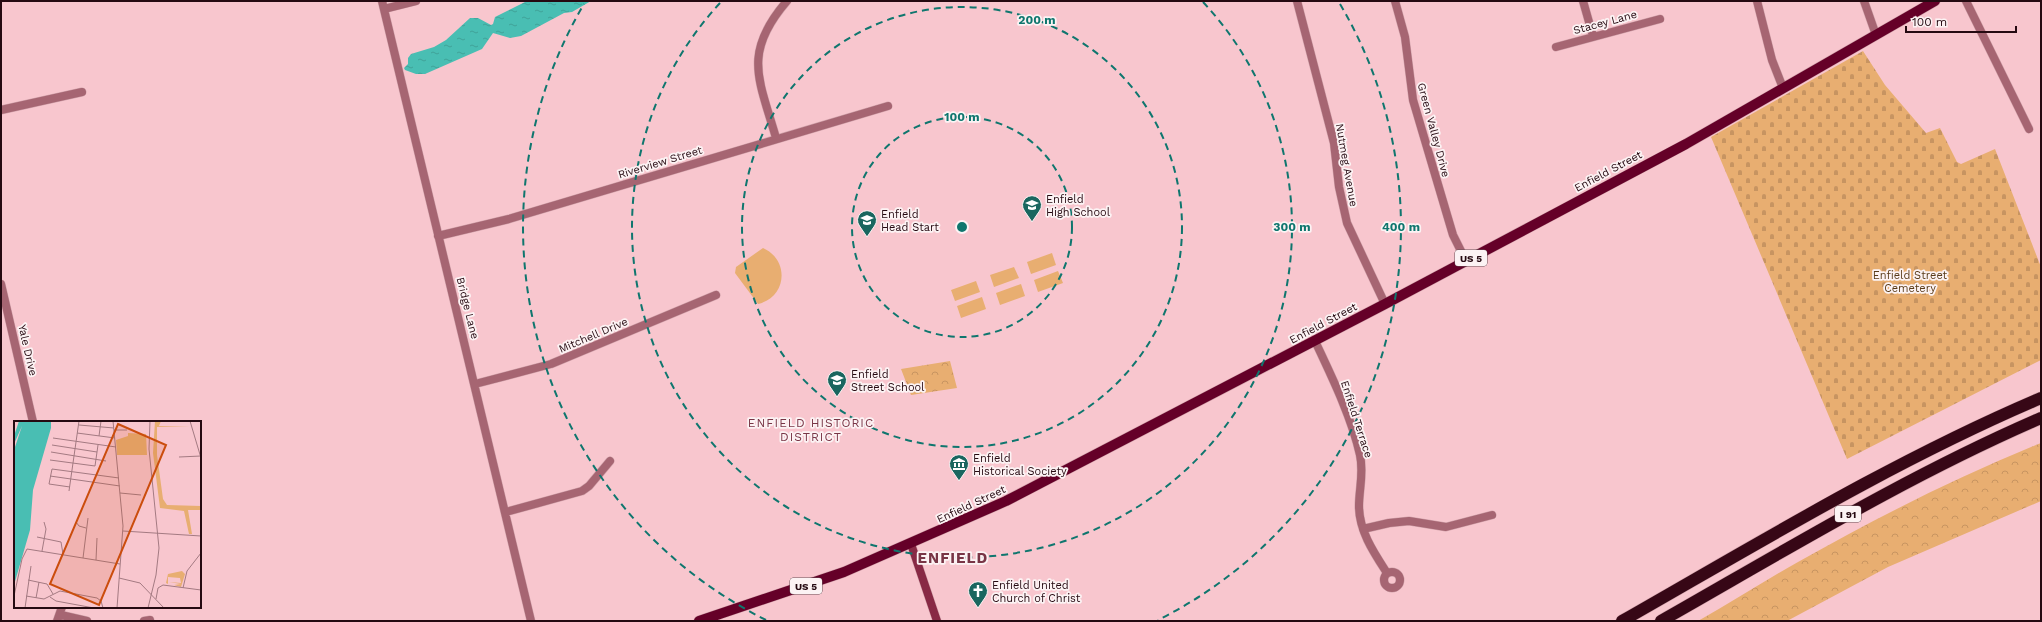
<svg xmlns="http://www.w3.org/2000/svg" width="2042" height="622" viewBox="0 0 2042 622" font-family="'Work Sans',sans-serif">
<defs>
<pattern id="forest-crowns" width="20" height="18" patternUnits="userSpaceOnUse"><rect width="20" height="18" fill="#e8ae71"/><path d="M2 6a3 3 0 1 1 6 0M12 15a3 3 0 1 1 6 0" fill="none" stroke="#c79461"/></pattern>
<pattern id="cemetery-stones" width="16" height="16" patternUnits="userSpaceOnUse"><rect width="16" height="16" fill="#e8ae71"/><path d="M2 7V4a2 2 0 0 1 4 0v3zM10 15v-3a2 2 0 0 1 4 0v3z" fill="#c79461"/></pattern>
<pattern id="water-ripples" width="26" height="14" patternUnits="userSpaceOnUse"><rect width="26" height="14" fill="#49beb3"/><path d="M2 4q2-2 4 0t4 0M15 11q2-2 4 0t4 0" fill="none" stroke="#40a299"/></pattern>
</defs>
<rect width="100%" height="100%" fill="#f8c6ce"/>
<!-- forest -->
<path fill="url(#forest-crowns)" d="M950,361L957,388L911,395L901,369Z
M2041,443V501L1888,567L1787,621H1698C1732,602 1764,581 1798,562C1876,518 1957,477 2041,443Z"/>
<!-- cemetery -->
<path fill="url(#cemetery-stones)" d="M1863,51L1885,85L1926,133L1940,128L1957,162L1961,164L1995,149L2041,267V360L1847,459L1711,137Z"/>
<!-- garden -->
<path fill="#e8ae71" d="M763,248C790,260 787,297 758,304L735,273L736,267Z
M1052,253L1056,265L1031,274L1027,262Z
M1014,267L1019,278L994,287L990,275Z
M1058,271L1063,283L1038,292L1034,280Z
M976,281L980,292L955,301L951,290Z
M1021,284L1025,296L1000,305L996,293Z
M982,297L986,309L961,318L957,306Z"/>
<!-- water -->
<path fill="url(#water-ripples)" d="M527,1H591L572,12L564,13L521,36L510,38L493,33L482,49L425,74H416L405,70L404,68L408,64V58L411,54L434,47L446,40L470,18H478L491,25L493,24L495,17Z"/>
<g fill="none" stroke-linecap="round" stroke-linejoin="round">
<defs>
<path id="minor" d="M382,1L531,621
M1297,1L1334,143L1339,187L1347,223L1385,304
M1395,1L1405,37L1413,100L1453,235L1466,261
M1583,1L1593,36
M1757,1L1772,60L1783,88
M1864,1L1876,35
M1966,1L2029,129
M384,9L416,1
M1556,47L1660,19
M1,110L82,92
M776,138C759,79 742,53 787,1
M438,236L509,219L888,106
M1,284L33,422
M1315,341C1331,375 1352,418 1360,455C1364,473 1359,489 1359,506C1359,531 1374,553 1387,573
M475,384L551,364L716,295
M506,512L582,491L589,486L610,461
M1363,529L1389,523L1409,521L1446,527L1492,515
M1384 580a8 8 0 1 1 16 0a8 8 0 1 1-16 0Z
M61,615L87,621
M57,621L62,607
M144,621L150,620"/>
<path id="secondary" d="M911,544L937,621"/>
<path id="primary" d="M699,621L844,572L1006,501L1385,304L1686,144L1935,1"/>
<path id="motorway" d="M1622,621C1759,543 1895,460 2041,398
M1661,621C1786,550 1909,475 2041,418"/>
</defs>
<!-- minor casing -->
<use href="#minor" stroke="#d2a4ac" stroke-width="9"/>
<!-- secondary casing -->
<use href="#secondary" stroke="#d2a4ac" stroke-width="9"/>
<!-- primary casing -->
<use href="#primary" stroke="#d2a4ac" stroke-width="11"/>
<!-- motorway casing -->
<use href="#motorway" stroke="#d2a4ac" stroke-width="13"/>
<!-- minor -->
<use href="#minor" stroke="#a66572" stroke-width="8"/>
<!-- secondary -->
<use href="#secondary" stroke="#882945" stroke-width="8"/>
<!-- primary -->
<use href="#primary" stroke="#650028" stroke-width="10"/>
<!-- motorway -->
<use href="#motorway" stroke="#370716" stroke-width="12"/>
</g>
<!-- distance rings -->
<g fill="none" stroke="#0f766e" stroke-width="2" stroke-dasharray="7 5">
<circle cx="962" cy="227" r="110"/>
<circle cx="962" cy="227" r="220"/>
<path d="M1203 2A330 330 0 1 1 721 2"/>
<path d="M766 620A439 439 0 0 1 584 4M1340 4A439 439 0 0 1 1158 620"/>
</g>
<!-- icons -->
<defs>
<symbol id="school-pin" viewBox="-11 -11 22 30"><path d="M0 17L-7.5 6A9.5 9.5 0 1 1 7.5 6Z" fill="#1a665f" stroke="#fcf3f4"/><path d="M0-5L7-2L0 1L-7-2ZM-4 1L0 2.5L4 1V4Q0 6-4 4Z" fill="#fff"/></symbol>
<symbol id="museum-pin" viewBox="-11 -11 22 30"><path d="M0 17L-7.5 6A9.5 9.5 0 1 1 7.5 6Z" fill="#1a665f" stroke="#fcf3f4"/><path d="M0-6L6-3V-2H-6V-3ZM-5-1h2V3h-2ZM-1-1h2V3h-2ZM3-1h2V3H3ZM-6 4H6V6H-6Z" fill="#fff"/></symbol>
<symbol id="church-pin" viewBox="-11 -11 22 30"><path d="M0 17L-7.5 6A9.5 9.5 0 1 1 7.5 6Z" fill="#1a665f" stroke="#fcf3f4"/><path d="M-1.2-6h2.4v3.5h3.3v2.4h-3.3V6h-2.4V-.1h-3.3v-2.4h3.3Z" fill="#fff"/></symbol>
</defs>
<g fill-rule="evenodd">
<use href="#school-pin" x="1021" y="194" width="22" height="30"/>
<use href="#school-pin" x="856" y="209" width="22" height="30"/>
<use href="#school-pin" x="826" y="369" width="22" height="30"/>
<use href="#museum-pin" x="948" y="453" width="22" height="30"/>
<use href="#church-pin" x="967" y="580" width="22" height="30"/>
</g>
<g text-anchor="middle" stroke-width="3.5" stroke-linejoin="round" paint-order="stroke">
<!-- shield labels -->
<g fill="#fcf3f4" stroke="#664f55" stroke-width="1">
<rect x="1455" y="250" width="32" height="16" rx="3"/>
<rect x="1835" y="506" width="26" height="16" rx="3"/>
<rect x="790" y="578" width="32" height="16" rx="3"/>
</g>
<g font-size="10" font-weight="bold" fill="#250911">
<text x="1471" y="262">US 5</text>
<text x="1848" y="518">I 91</text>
<text x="806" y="590">US 5</text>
</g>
<!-- street labels -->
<g font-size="11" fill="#250911" stroke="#fcf3f4">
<text transform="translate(1605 22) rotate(-15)" y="4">Stacey Lane</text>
<text transform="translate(1434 130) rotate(75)" y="4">Green Valley Drive</text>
<text transform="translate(660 162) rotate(-17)" y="4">Riverview Street</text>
<text transform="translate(1347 165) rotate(80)" y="4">Nutmeg Avenue</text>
<text transform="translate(1608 171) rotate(-28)" y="4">Enfield Street</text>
<text transform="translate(468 308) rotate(76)" y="4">Bridge Lane</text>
<text transform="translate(1323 323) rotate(-28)" y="4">Enfield Street</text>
<text transform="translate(593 335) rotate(-23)" y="4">Mitchell Drive</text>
<text transform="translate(28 350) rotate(77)" y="4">Yale Drive</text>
<text transform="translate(1357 419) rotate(72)" y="4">Enfield Terrace</text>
<text transform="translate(971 504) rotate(-25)" y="4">Enfield Street</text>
</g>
<!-- poi labels -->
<g font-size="11" fill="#250911" stroke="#fcf3f4" text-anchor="start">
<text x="1046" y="203">Enfield<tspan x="1046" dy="13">High School</tspan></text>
<text x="881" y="218">Enfield<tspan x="881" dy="13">Head Start</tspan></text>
<text x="851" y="378">Enfield<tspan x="851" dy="13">Street School</tspan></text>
<text x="973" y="462">Enfield<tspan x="973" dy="13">Historical Society</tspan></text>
<text x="992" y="589">Enfield United<tspan x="992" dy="13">Church of Christ</tspan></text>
</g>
<!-- park labels -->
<g font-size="11" fill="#593b18" stroke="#fcf3f4">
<text x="1910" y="279">Enfield Street<tspan x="1910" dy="13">Cemetery</tspan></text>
</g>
<!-- neighbourhood labels -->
<g font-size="12" letter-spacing="1" fill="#793546" stroke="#fcf3f4">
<text x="811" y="427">ENFIELD HISTORIC<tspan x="811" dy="14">DISTRICT</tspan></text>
</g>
<!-- district labels -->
<g font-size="15" font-weight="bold" letter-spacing="1" fill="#793546" stroke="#fcf3f4">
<text x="953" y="563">ENFIELD</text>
</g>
</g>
<!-- overview -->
<g transform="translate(14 421)">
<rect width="187" height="187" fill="#f8c6ce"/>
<path d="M168,150L171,153L167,166L160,164L167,163L155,161L167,162L166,157L154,156V163L152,162L154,153Z" fill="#e8ae71"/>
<path d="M141,0H147L145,5H176L143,6V34L149,78L153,84L187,85V89H174L178,113H175L170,90L146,87L139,32Z" fill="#e8ae71"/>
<path d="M114,12L132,13L133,34H103L102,19L114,15Z" fill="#e8ae71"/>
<path d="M5,0H37V7L19,69L16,109L0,164V29L8,5L0,23V15Z" fill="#49beb3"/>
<path fill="none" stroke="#a47a82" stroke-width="1" d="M99,0L109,105L103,187M176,0L187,37M65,4L100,7M100,9H113M63,12L101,17M85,15L87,0M39,17L102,26M38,24L83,31M37,31L92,40M165,36L187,35M36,39L81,45L84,24M36,55L106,65M56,66L35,63L38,48L105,57M55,70L65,0M106,72L127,74M62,101L65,105L72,107M109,110L187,115M23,116L47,121L49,133M28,130L32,108L30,101M69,137L74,97M82,139L83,117M105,157L126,162L150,187M14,159L33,163L39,173M169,167L173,150L187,132M0,175L8,138L13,128L106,143M12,175L30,178L46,170L83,177L87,180L89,187M36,176L42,180L80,187M22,177L25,161M142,178L144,167L149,164L187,169M11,187L17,145M134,187L142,154L145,127L135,28L136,0"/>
<path fill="#cb4d0d" fill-opacity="0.15" stroke="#cb4d0d" stroke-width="2" d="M104,3L152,24L85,184L36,163Z"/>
<rect width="187" height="187" fill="none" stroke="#250911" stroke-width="2"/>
</g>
<circle cx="962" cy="227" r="6" fill="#0f766e" stroke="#fcf3f4" stroke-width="2"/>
<g font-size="12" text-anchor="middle" font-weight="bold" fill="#0f766e" stroke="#fcf3f4" stroke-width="3.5" stroke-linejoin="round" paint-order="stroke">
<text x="1037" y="24">200 m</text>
<text x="962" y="121">100 m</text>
<text x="1292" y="231">300 m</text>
<text x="1401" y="231">400 m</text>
</g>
<!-- border -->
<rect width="2042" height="622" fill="none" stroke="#250911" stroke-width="4"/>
<!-- scale -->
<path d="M1906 26v6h110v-6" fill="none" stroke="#250911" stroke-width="2"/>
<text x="1912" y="26" font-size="12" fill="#250911" stroke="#fcf3f4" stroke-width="3" paint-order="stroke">100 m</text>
</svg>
